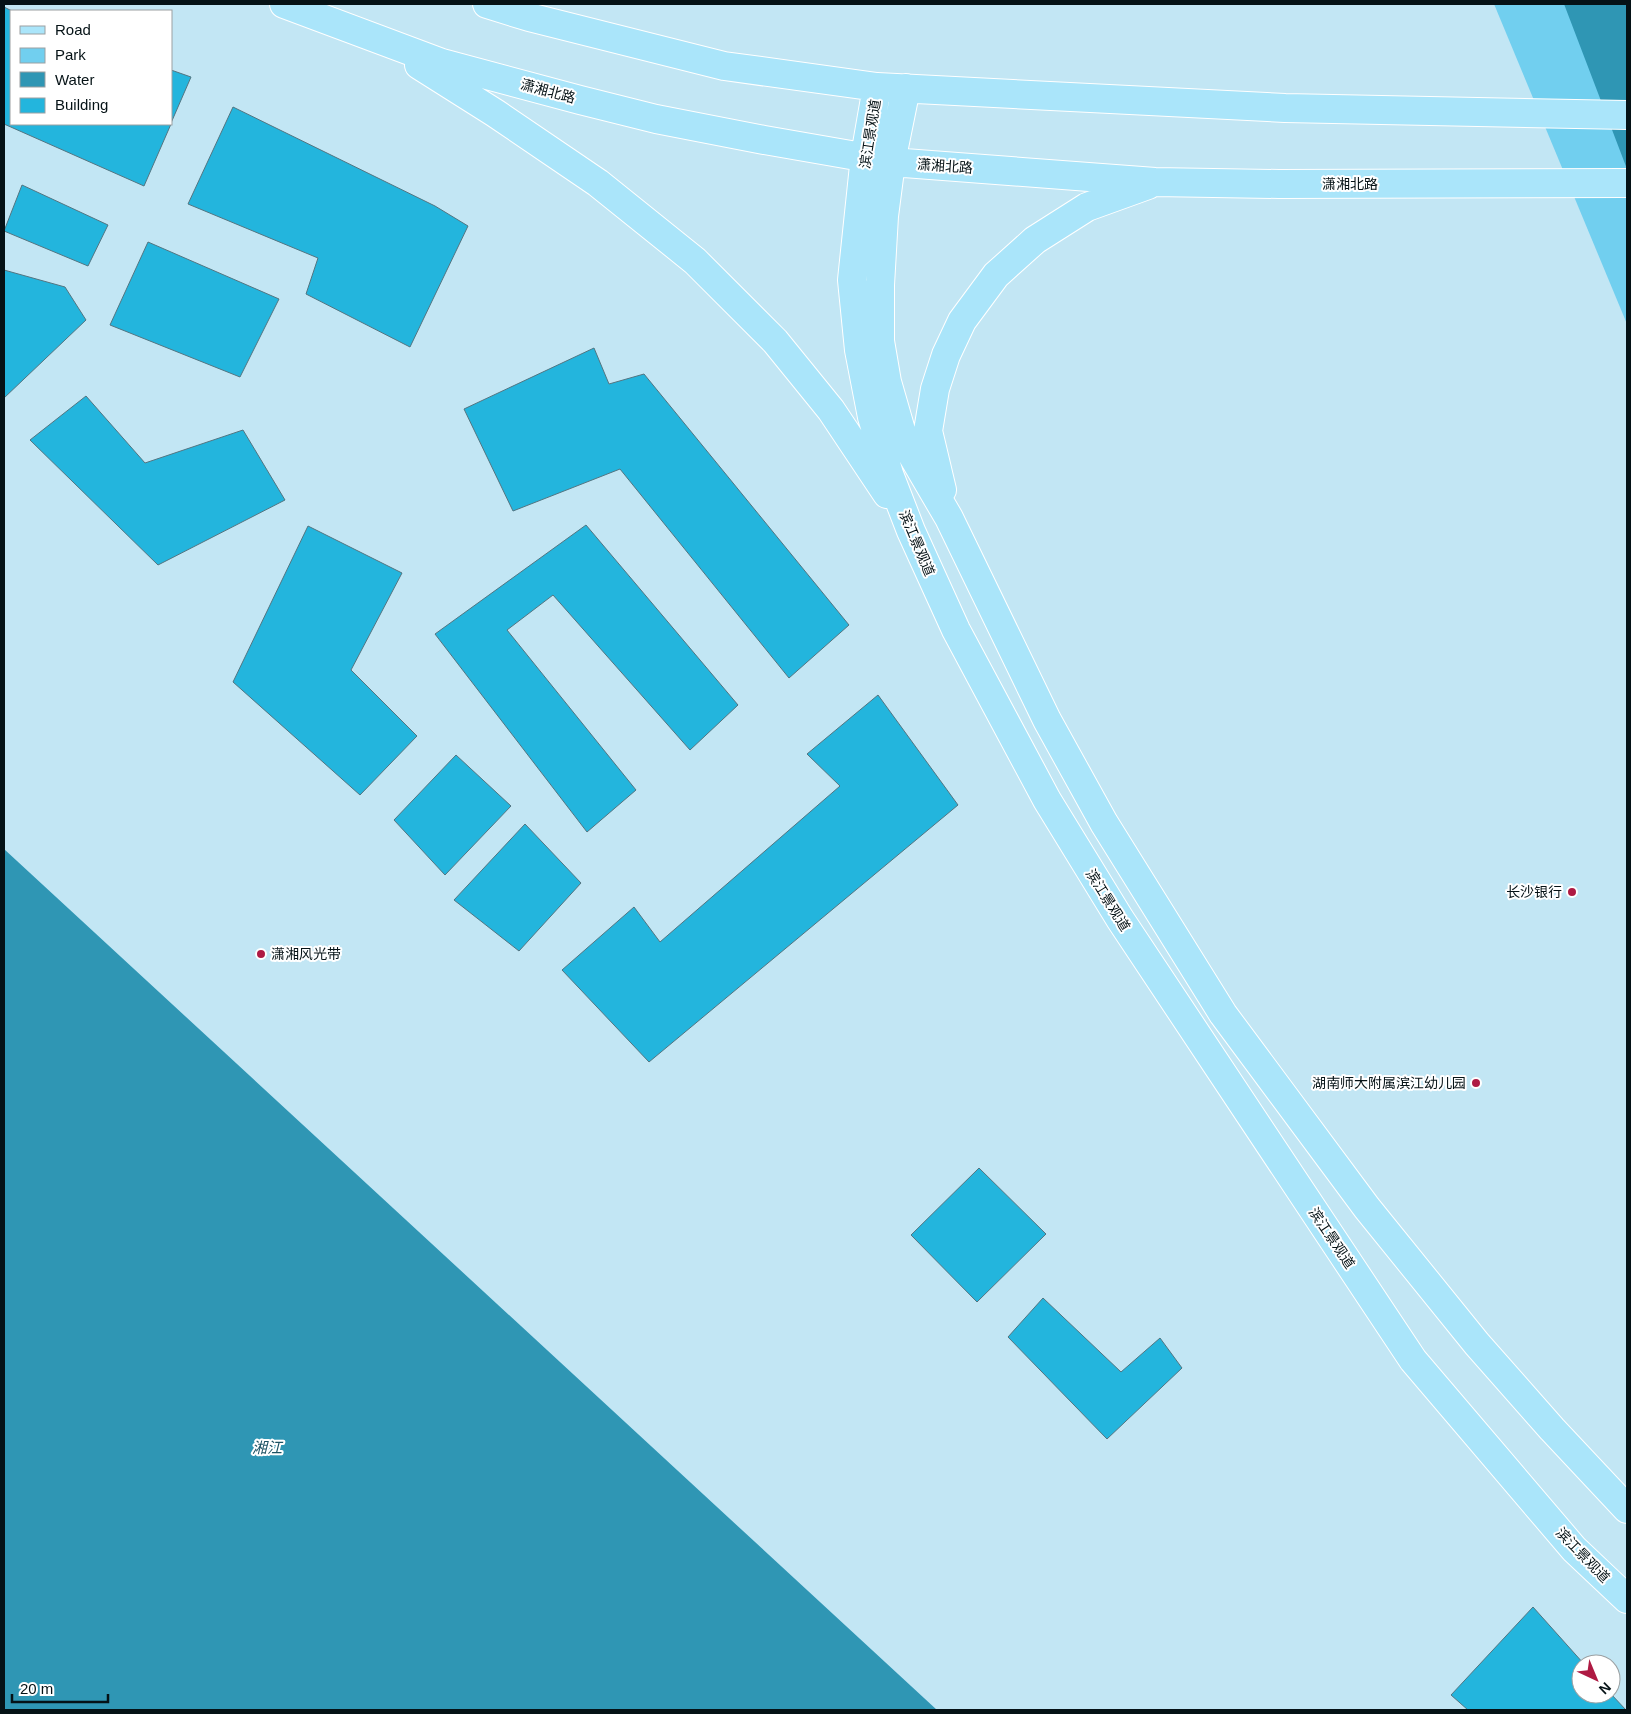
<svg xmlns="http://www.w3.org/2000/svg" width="1631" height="1714" viewBox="0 0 1631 1714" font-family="Helvetica,'Noto Sans SC',sans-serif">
<rect width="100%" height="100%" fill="#c2e6f4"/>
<!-- green -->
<path fill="#71cfef" d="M1494,4H1627V324Z"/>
<!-- water -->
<path fill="#2f96b4" d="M1564,4H1627V170V169Z
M4,849L937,1710H4Z"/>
<!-- building -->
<path fill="#23b5dd" stroke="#537581" d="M4,7L12,11L11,124H171L144,186L4,124Z
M171,70L191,77L171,123Z
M233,107L435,206L468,226L410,347L306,294L318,258L188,204Z
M22,185L108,225L88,266L4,231Z
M148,242L279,299L240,377L110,325Z
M4,270L65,287L86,320L4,398Z
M594,348L609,384L644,374L849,625L789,678L620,469L513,511L464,409Z
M86,396L145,463L243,430L285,500L158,565L30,440Z
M586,525L738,705L690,750L553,595L507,630L636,790L587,832L435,634Z
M308,526L402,573L351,670L417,736L360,795L233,682Z
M878,695L958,805L649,1062L562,970L634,907L660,942L840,786L807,754Z
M456,755L511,806L445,875L394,820Z
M525,824L581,883L519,951L454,900Z
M979,1168L1046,1234L977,1302L911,1235Z
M1043,1298L1121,1372L1160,1338L1182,1368L1107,1439L1008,1337Z
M1533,1607L1584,1664H1581V1694H1611L1626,1710H1468L1451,1695Z"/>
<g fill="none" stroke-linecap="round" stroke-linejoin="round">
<defs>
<path id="major" d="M284,4L442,63L580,100L656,119L764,140L891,162L1155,182L1279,184L1627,183
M487,4L529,17L724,66L877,87L1285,108L1627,115
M419,65L495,113L598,183L695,261L775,341L831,410L887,494
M877,87L865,156L852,280L859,350L872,417L889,474L911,531L956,630L1047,800L1120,919L1413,1360L1574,1549L1627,1599
M906,88L891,162L884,216L880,285V341L887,382L904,441L949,518L1047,720L1104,823L1223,1014L1367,1208L1477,1344L1552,1429L1627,1509
M942,490L928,431L935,389L946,355L962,321L996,275L1035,240L1087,207L1148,185"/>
</defs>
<!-- major casing -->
<use href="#major" stroke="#fff" stroke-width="30"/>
<!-- major -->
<use href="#major" stroke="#aae5fa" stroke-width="28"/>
</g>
<!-- markers -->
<g fill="#ae1a43" stroke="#fff" stroke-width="2">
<circle cx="1572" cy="892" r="5"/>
<circle cx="261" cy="954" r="5"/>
<circle cx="1476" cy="1083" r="5"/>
</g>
<g text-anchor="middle" stroke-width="4" stroke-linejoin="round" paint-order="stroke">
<!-- street labels -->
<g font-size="14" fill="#051216" stroke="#fff">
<text transform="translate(548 91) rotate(15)" y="5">潇湘北路</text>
<text transform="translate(870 134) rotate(-81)" y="5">滨江景观道</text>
<text transform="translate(945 166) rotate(4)" y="5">潇湘北路</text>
<text x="1350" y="189">潇湘北路</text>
<text transform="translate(917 543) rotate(67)" y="5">滨江景观道</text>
<text transform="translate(1108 900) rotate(58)" y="5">滨江景观道</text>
<text transform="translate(1332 1238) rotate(56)" y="5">滨江景观道</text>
<text transform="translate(1583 1555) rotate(46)" y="5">滨江景观道</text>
</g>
<!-- poi labels -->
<g font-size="14" fill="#051216" stroke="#fff" text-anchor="end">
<text x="1562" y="897">长沙银行</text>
<text x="271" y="959" text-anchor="start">潇湘风光带</text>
<text x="1466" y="1088">湖南师大附属滨江幼儿园</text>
</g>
<!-- water labels -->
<g font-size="15" font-style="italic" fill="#1c5263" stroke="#fff">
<text x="267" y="1453">湘江</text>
</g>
</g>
<!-- border -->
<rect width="1631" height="1714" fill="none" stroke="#051216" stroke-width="10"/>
<!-- legend -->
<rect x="10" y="10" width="162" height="115" fill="#ffffff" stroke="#9ba0a2"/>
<rect x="20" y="26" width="25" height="8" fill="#aae5fa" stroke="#9ba0a2"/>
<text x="55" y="35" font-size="15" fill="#051216">Road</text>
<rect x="20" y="48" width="25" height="15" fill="#71cfef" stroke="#9ba0a2"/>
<text x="55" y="60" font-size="15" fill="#051216">Park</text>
<rect x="20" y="72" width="25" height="15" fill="#2f96b4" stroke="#9ba0a2"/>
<text x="55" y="85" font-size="15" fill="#051216">Water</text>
<rect x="20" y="98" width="25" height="15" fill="#23b5dd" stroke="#9ba0a2"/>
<text x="55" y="110" font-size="15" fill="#051216">Building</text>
<!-- north arrow -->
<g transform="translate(1596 1679) rotate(136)"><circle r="24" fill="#ffffff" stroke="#9ba0a2"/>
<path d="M0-4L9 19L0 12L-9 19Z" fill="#ae1a43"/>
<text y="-8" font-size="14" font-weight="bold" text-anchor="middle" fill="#051216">N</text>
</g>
<!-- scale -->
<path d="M12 1694v8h96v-8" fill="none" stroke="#051216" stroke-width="2.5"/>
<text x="20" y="1694" font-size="15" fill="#051216" stroke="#ffffff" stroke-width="4" paint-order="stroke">20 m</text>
</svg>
